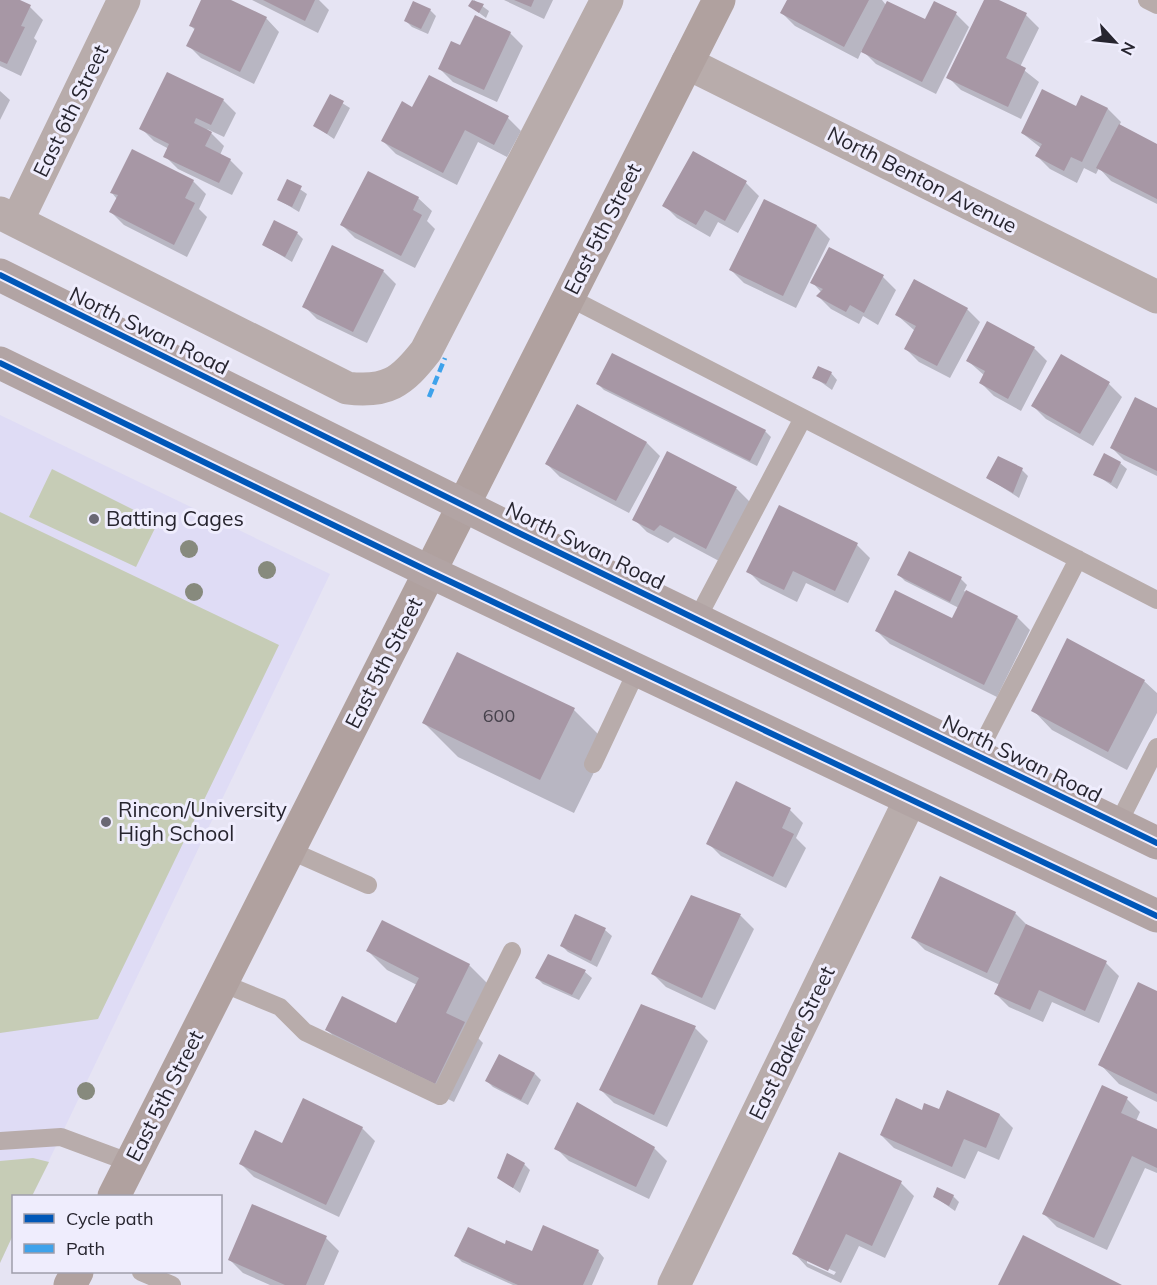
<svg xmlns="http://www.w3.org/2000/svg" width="1157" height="1285" viewBox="0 0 1157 1285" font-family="Mulish,sans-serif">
<rect width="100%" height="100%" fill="#e6e4f3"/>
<!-- built -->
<path fill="#dfdcf5" d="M0,415L330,574L32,1196H14L13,1235L0,1263Z"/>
<!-- green -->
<path fill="#c6ccb6" d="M52,469L158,522L136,567L29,517Z
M0,512L279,645L98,1019L0,1033Z
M33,1158L49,1162L32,1196H14L13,1235L0,1263V1161Z"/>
<!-- shadow -->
<path fill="#0003" fill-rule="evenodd" d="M0,0H17L30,7L43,20L34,38L37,41L21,76L0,66Z
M203,0H228L266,18L279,32L254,84L201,58L188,45L195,30L191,26Z
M252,0H319L329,10L318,33Z
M474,0L489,11L486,18L470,6Z
M504,0H553L544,19Z
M788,0H882L886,5L925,21L935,3L956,14L969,27L936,94L876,64L862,50L858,59L795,26L782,13Z
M986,0H996L1026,15L1039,28L1020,67L1039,82L1021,119L961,90L948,77Z
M430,10L436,16L428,34L412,27L406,21Z
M510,33L523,46L497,102L453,82L440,69L461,47Z
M0,91L10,100L0,120Z
M331,96L350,108L334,139L315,126Z
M1082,97L1108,109L1121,122L1119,126L1157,146V204L1111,181L1099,168L1096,174L1084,168L1077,183L1050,169L1037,156L1041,148L1022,133L1077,108Z
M223,100L236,113L224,137L207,129L224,146L220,155L230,160L243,173L232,195L178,169L165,156L169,149L154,141L141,128Z
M413,109L508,118L521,131L507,157L478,142L457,185L396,154L383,141Z
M694,153L746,183L759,196L738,233L718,222L710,237L677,218L664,205Z
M368,173L418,198L432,211L427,221L435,229L415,268L355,238L342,225Z
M193,181L206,194L199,209L207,217L187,257L124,225L111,212L117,199L112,193Z
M288,181L307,194L299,212L279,200Z
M765,201L817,226L830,239L796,308L744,283L731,270Z
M297,233L303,239L292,262L264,245Z
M383,271L396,284L367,343L317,319L304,306Z
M883,277L896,290L878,325L863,316L859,324L831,309L818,296L822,293L812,282Z
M967,309L980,322L950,378L919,362L906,349L915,331L897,315Z
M1034,348L1047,361L1021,411L994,396L981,383L985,376L968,361Z
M831,373L837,380L832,390L814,377Z
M598,384L765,431L771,437L757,466L604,390Z
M1109,384L1122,397L1093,446L1046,419L1033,406Z
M1157,410V476L1124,460L1111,447Z
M647,443L660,456L629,513L560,477L547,464Z
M668,454L737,489L750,502L719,561L674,537L668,543L647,532L634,519Z
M1120,463L1127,469L1117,489L1095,474Z
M1022,470L1028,476L1019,498L988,478Z
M780,507L857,545L870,558L848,603L806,583L797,602L761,584L748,571Z
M899,575L961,579L967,585L964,591L1017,617L1030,630L997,697L890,644L877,631L953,620L959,608L905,581Z
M1144,681L1157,693V713L1127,770L1052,730L1033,710Z
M574,710L608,744L574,813L458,757L424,723Z
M790,810L803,823L796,838L806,848L786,888L721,856L708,843Z
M691,896L741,916L754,929L715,1010L666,987L653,974Z
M1015,913L1029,927L1106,963L1119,976L1099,1023L1052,1002L1043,1022L1009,1007L996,994L1000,985L925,950L912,937Z
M576,916L605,930L612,936L597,967L568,952L562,946Z
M368,951L469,965L488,984L467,1027L483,1043L454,1102L347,1049L327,1030L397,1025L417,985L387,970Z
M549,956L585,972L592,978L579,1000L543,984L537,978Z
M1157,993V1102L1119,1084L1100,1064Z
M642,1006L695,1028L708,1041L667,1127L614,1103L601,1090Z
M535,1074L541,1080L528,1105L493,1087L487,1081Z
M948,1092L1000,1115L1013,1128L999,1160L978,1151L965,1179L894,1148L881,1135L922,1112L940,1111Z
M1127,1099L1140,1112L1136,1121L1157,1131V1173L1145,1168L1107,1250L1057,1227L1044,1214Z
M362,1128L375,1141L339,1217L254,1177L241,1164L283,1145Z
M556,1148H654L667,1161L649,1199L569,1161Z
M840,1154L901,1183L914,1196L885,1258L859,1246L841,1283L807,1267L794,1253ZM807,1259L836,1272L834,1275L807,1263Z
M524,1164L530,1170L520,1193L498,1177Z
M953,1196L959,1202L955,1211L935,1197Z
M326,1238L339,1251L324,1285H270L243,1273L230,1260Z
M506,1246L532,1253L598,1251L604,1258L592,1285H513L462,1262L456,1256Z"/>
<!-- building -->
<path fill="#a797a5" d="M0,0H20L31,5L21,26L25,27L7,64L0,61Z
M201,0H231L267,17L240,72L186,46L195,28L189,26Z
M263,0H315L305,21Z
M472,0L484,4L479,13L468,6Z
M514,0H534L531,7Z
M787,0H869L844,47L780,13Z
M984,0H999L1027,13L1006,58L1026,68L1008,107L946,78Z
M413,1L431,9L421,29L404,21Z
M887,1L925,19L934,1L957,12L922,82L861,52Z
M475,15L511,32L484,90L438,69L451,41L460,45Z
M167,72L224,99L211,125L196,118L194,123L212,132L205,146L231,159L219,183L163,157L169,144L139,129Z
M429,75L509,116L494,145L465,130L443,173L381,141L402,101L412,107Z
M1042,89L1076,106L1081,95L1108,108L1082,162L1071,157L1064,171L1035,156L1042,144L1021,133Z
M330,94L344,101L327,134L313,126Z
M1119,124L1157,144V199L1096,168Z
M132,149L194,180L185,198L195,203L174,245L109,212L118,195L110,193Z
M693,151L747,181L725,221L705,210L696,225L662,206Z
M368,171L419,197L413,210L422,215L401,256L340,225Z
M287,179L302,186L292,207L277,200Z
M764,199L817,225L783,296L729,270Z
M274,220L298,232L285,257L262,245Z
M332,245L384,270L353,332L302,307Z
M829,247L884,275L864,313L850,305L846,312L816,296L823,289L810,283Z
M914,279L968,308L937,366L904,349L916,326L895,315Z
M987,321L1035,347L1008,399L979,383L985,371L966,361Z
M612,353L766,430L750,461L596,384Z
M1061,354L1110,382L1080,434L1031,406Z
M818,366L832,372L826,384L812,378Z
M1135,397L1157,408V471L1110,448Z
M577,404L647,442L616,501L545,464Z
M667,451L737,487L706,549L660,525L654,531L632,520Z
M1104,453L1121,462L1111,483L1093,475Z
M998,456L1023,468L1013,493L986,478Z
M779,505L858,543L835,591L793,571L784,590L746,572Z
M909,551L962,577L950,602L897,575Z
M895,590L952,618L966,590L1018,616L984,685L875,631Z
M1067,638L1145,680L1108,752L1031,711Z
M457,652L575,708L540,780L422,723Z
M736,781L791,808L782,828L794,834L773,877L706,844Z
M940,876L1016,912L987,973L911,938Z
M691,895L741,914L702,998L651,974Z
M575,914L606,928L591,961L560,946Z
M382,920L470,964L446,1013L465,1022L435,1084L325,1030L342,996L396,1023L419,978L366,951Z
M1026,924L1107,961L1085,1011L1039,990L1030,1010L994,994Z
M548,954L586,970L572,995L535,978Z
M1138,982L1157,991V1094L1098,1065Z
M641,1004L696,1026L654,1115L599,1090Z
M499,1054L535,1073L521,1100L485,1081Z
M1102,1085L1128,1097L1121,1113L1157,1129V1168L1132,1156L1094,1238L1042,1214Z
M947,1090L1000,1114L986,1148L964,1139L952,1167L880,1135L896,1098L922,1110L924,1103L939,1109Z
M303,1098L363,1127L326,1205L239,1164L255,1130L282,1143Z
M577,1102L655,1147L636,1187L554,1149Z
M839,1152L902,1181L872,1246L846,1234L828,1271L792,1254Z
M507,1153L525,1163L513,1188L497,1178Z
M937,1187L954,1195L949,1206L933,1197Z
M252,1204L327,1236L306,1285H285L228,1260Z
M543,1225L599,1250L583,1285H518L454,1256L468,1227L505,1244L506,1240L532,1251Z
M1023,1235L1122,1285H998Z"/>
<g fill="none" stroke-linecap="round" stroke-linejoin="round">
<!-- lane -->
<path stroke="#b8acab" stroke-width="18" d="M1147,0L1157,5
M568,297L1157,600
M697,619L803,418
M977,755L1078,559
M593,764L637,670
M1118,824L1157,747
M289,850L368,885
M222,983L280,1007L305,1032L440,1096L512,951
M0,1141L61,1137L131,1163
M141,1272L172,1285"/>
<!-- street -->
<path stroke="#b8acab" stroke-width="33" d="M687,63L1157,297
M0,213L347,388C387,393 402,382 426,351L607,0
M17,221L124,0
M674,1285L910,800"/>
<!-- secondary -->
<path stroke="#b0a19f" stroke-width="33" d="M114,1196L719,0
M70,1285L77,1272"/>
<!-- primary -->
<path stroke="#b2a4a4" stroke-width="33" d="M0,275L523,535L1157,843
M0,363L430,572L1157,916"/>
<!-- quiet -->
<path stroke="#3ea2eb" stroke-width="4.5" stroke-dasharray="9 4.5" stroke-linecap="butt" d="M429,397L445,358"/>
<defs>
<path id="cycleway" d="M0,275L523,535L1157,843
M0,363L430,572L1157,916"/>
</defs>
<!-- cycleway casing -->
<use href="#cycleway" stroke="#efedfd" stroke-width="10"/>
<!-- cycleway -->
<use href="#cycleway" stroke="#0057b8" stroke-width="6"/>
</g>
<!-- trees -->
<g fill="#878a7d">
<circle cx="189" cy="549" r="9"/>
<circle cx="267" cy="570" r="9"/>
<circle cx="194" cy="592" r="9"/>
<circle cx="86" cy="1091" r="9"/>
</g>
<!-- markers -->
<g fill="#6a6874" stroke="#efedfd" stroke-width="2">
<circle cx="94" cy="519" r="6"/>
<circle cx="106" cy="822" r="6"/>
</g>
<g text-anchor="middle" stroke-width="6" stroke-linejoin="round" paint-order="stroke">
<!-- number labels -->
<g font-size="18" fill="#47424c">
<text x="499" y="722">600</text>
</g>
<!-- street labels -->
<g font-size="21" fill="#27252f" stroke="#efedfd">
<text transform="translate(71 111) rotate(-64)" y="7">East 6th Street</text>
<text transform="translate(922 180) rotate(27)" y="7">North Benton Avenue</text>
<text transform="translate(603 229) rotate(-63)" y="7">East 5th Street</text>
<text transform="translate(149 331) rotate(26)" y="7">North Swan Road</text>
<text transform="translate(585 546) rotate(26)" y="7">North Swan Road</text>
<text transform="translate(384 663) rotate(-63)" y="7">East 5th Street</text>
<text transform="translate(1022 759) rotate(26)" y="7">North Swan Road</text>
<text transform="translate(792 1043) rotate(-64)" y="7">East Baker Street</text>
<text transform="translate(165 1096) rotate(-63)" y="7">East 5th Street</text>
</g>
<!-- poi labels -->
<g font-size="21" fill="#27252f" stroke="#efedfd" text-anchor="start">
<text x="106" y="526">Batting Cages</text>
<text x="118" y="817">Rincon/University<tspan x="118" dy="24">High School</tspan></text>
</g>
</g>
<!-- legend -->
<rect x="12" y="1195" width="210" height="78" fill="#efedfd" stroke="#9f9dab" stroke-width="1.5"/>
<rect x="24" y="1214" width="30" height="9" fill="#0057b8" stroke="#9f9dab" stroke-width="1.5"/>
<text x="66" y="1225" font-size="18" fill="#27252f">Cycle path</text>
<rect x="24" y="1244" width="30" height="9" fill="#3ea2eb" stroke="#9f9dab" stroke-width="1.5"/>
<text x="66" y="1255" font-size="18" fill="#27252f">Path</text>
<!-- north arrow -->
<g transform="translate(1115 42) rotate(117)" stroke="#efedfd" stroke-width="4.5" paint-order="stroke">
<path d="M0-4.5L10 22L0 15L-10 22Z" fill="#27252f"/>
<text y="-9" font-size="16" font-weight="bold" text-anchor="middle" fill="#27252f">N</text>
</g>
</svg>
